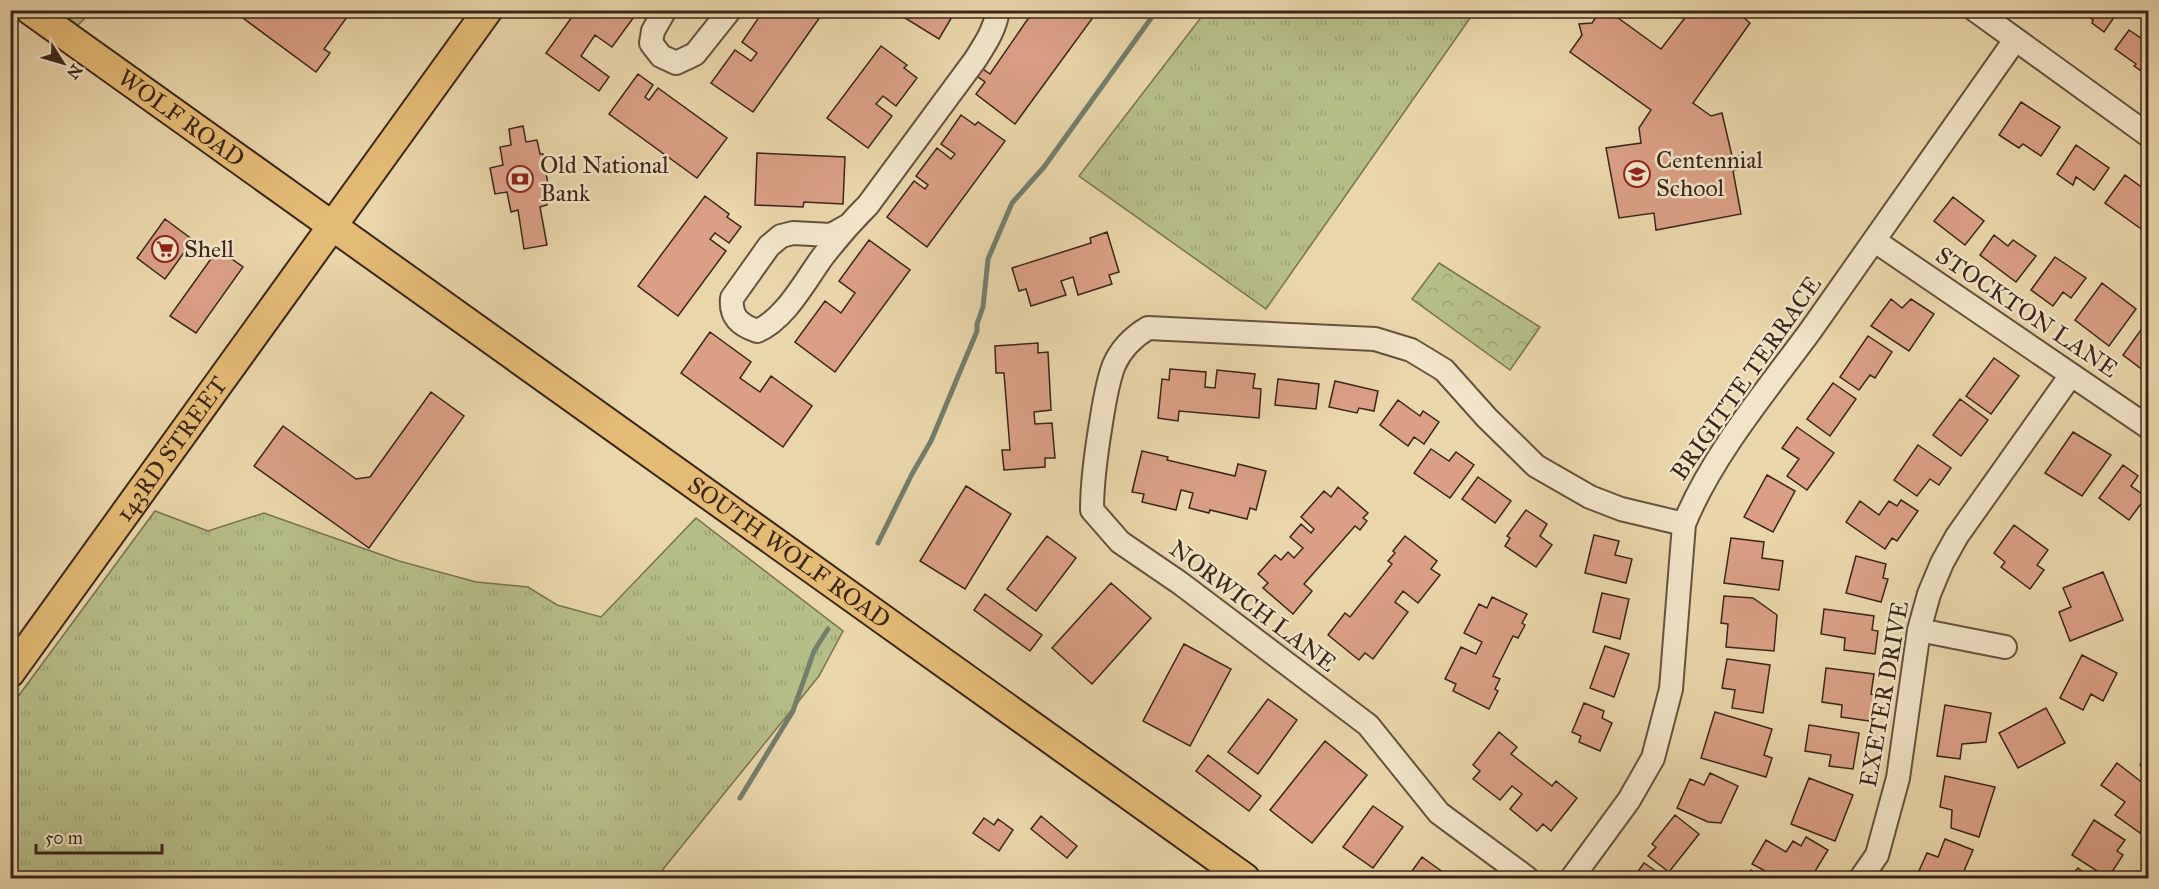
<svg xmlns="http://www.w3.org/2000/svg" width="2159" height="889" viewBox="0 0 2159 889" font-family="'IM FELL Great Primer',serif">
<defs>
<pattern id="grass-tufts" width="24" height="20" patternUnits="userSpaceOnUse" patternTransform="scale(1.5)"><rect width="24" height="20" fill="#b6be88"/><path d="M3 7l-1-3M5 7V3M7 7l1-3M15 17l-1-3M17 17v-4M19 17l1-3" fill="none" stroke="#9da375"/></pattern>
<pattern id="wetland-marsh" width="20" height="14" patternUnits="userSpaceOnUse" patternTransform="scale(1.5)"><rect width="20" height="14" fill="#b6be88"/><path d="M1 5h8M5 5V1M11 12h8M15 12V8" fill="none" stroke="#9da375"/></pattern>
<pattern id="park-crowns" width="20" height="18" patternUnits="userSpaceOnUse" patternTransform="scale(1.5)"><rect width="20" height="18" fill="#b6be88"/><path d="M2 6a3 3 0 1 1 6 0M12 15a3 3 0 1 1 6 0" fill="none" stroke="#9da375"/></pattern>
</defs>
<rect width="100%" height="100%" fill="#e9d6aa"/>
<filter id="stains"><feTurbulence type="fractalNoise" baseFrequency=".00333" numOctaves="4"/><feColorMatrix values="0 0 0 0 .2 0 0 0 0 .09 0 0 0 0 .02 0 0 0 .5 -.17"/></filter>
<radialGradient id="worn" r=".72"><stop offset=".6" stop-color="#630" stop-opacity="0"/><stop offset="1" stop-color="#630" stop-opacity=".3"/></radialGradient>
<!-- grass -->
<path fill="url(#grass-tufts)" stroke="#787251" stroke-width="1.5" d="M1206,11H1475L1266,309L1079,176Z
M155,511L208,531L264,513L399,561L476,582L528,587L557,605L601,617L696,518L843,631L819,676L656,878H11V706Z"/>
<!-- wetland -->
<path fill="url(#wetland-marsh)" stroke="#787251" stroke-width="1.5" d="M58,11H92L78,25Z"/>
<!-- park -->
<path fill="url(#park-crowns)" stroke="#787251" stroke-width="1.5" d="M1439,263L1540,327L1510,370L1412,299Z"/>
<g fill="none" stroke-linecap="round" stroke-linejoin="round">
<!-- stream -->
<path stroke="#737e6d" stroke-width="5" d="M878,543L912,474L931,441L977,331V324L983,307L988,259L1012,203L1044,167L1157,10
M740,798L793,711L814,651L828,629"/>
</g>
<!-- building -->
<path fill="#da9f85" stroke="#3b261a" stroke-width="1.5" d="M232,10H352L324,49L330,53L316,72Z
M577,10H639L612,47L595,35L581,56L609,77L599,91L546,53Z
M825,10L753,112L711,83L735,50L751,61L757,53L742,42L764,10Z
M892,10H956L939,39Z
M1034,10H1086L1094,16L1015,124L976,94L985,82L974,74L980,67L990,74Z
M1601,10H1607L1661,49L1691,10H1735L1750,23L1693,103L1711,116L1722,113L1732,156H1738L1739,169L1733,171L1741,214L1656,230L1654,213L1619,218L1606,148L1641,143L1639,128L1651,110L1570,52L1582,35L1579,24L1592,23Z
M2080,10H2119L2104,32L2092,23L2093,20Z
M2129,30L2148,43V73L2147,75L2134,66L2136,64L2115,49Z
M881,46L907,65L904,68L917,78L896,106L883,96L876,104L892,116L868,148L827,118Z
M638,74L653,85L645,97L649,100L658,88L727,138L697,178L609,114Z
M2021,102L2060,127L2041,156L2023,144L2019,148L1999,135Z
M961,115L975,125L978,122L1005,141L927,247L887,217L914,181L925,189L928,185L916,176L937,148L951,159L955,154L941,144Z
M523,126L526,142L537,140L540,154H543L549,191H545L547,205L540,207L547,245L524,249L518,210L511,212L507,192L495,194L490,168L503,165L500,147L511,145L509,129Z
M2076,145L2109,168L2094,190L2076,177L2073,185L2057,174Z
M757,153L845,157L843,204L804,202L803,207L755,205Z
M2125,175L2148,192V224L2144,231L2105,203Z
M705,196L729,214L727,217L741,227L729,243L715,233L710,239L726,251L678,316L638,286Z
M1953,197L1984,221L1965,245L1934,221Z
M165,219L193,240L165,279L137,258Z
M1107,232L1119,272L1109,275L1112,284L1078,295L1073,277L1061,281L1066,295L1031,306L1026,289L1019,291L1012,268L1091,243L1090,238Z
M1994,235L2008,246L2013,240L2036,256L2016,282L1980,255Z
M869,240L910,270L835,372L795,342L825,301L841,313L855,293L839,281Z
M218,249L243,267L196,333L170,316Z
M2055,257L2086,278L2071,298L2063,292L2053,306L2031,290Z
M2102,283L2136,309L2109,346L2075,320Z
M1891,299L1902,308L1911,299L1934,314L1909,351L1871,326Z
M2148,320V374L2123,355Z
M710,332L751,362L740,378L760,392L771,376L812,406L783,447L681,373Z
M1868,336L1892,352L1875,378L1870,375L1859,390L1840,377Z
M1038,343V353L1048,352L1051,410L1034,412L1035,424L1052,423L1055,458H1045V467L1004,470L1002,450H1010L1004,373H996L995,346Z
M1994,358L2019,376L1991,414L1966,396Z
M1170,369L1206,372L1205,387L1215,388L1217,370L1255,374L1253,388L1261,389L1259,418L1179,411L1178,421L1158,418L1162,379L1169,380Z
M1278,379L1319,384L1316,409L1275,405Z
M1335,381L1378,391L1374,411L1359,408L1357,413L1329,407Z
M1833,383L1856,399L1830,436L1807,419Z
M431,392L464,416L369,548L254,466L283,426L356,479L370,477Z
M1960,399L1988,420L1961,456L1933,435Z
M1398,400L1420,416L1423,411L1439,422L1424,444L1414,437L1408,446L1380,425Z
M1797,427L1834,453L1807,490L1787,476L1799,459L1782,448Z
M2073,432L2111,455L2082,496L2045,473Z
M1918,445L1951,468L1939,485L1930,479L1917,496L1894,480Z
M1431,449L1449,461L1456,452L1474,465L1450,498L1414,473Z
M1142,451L1168,457L1167,460L1235,476L1238,464L1266,471L1256,510L1250,508L1247,519L1210,510L1209,513L1189,508L1193,493L1181,490L1176,510L1142,502L1144,494L1132,492Z
M2123,465L2138,476L2131,486L2146,497L2129,520L2099,498Z
M1767,475L1795,491L1773,532L1744,517Z
M1478,477L1511,501L1495,523L1462,499Z
M966,486L1011,514L965,589L920,561Z
M1338,487L1368,513L1363,518L1367,521L1360,530L1355,526L1304,584L1312,591L1293,614L1263,588L1268,583L1258,574L1275,555L1281,560L1288,552L1294,558L1303,548L1290,537L1301,524L1311,533L1314,529L1301,517L1324,491L1331,497Z
M1901,500L1918,511L1897,541L1892,538L1885,549L1846,522L1860,501L1879,515L1889,501L1897,506Z
M1526,510L1547,524L1540,536L1552,545L1536,567L1505,546L1510,538L1507,536Z
M2014,525L2048,550L2037,565L2044,570L2030,589L2001,567L2005,562L1994,553Z
M1594,535L1619,541L1615,555L1632,559L1626,583L1585,573Z
M1047,536L1076,558L1036,611L1007,589Z
M1405,536L1437,561L1431,569L1440,575L1418,603L1403,591L1395,602L1408,612L1373,659L1365,653L1359,660L1328,635L1345,613L1350,617L1392,564L1388,561L1395,553L1393,551Z
M1731,538L1764,542L1762,558L1783,561L1779,590L1724,583Z
M1856,556L1886,564L1883,578L1888,579L1881,602L1846,593Z
M2103,572L2123,620L2070,641L2059,612L2071,607L2063,588Z
M1111,583L1151,618L1092,684L1052,648Z
M1602,593L1629,599L1620,639L1593,632Z
M985,594L1042,635L1030,651L974,610Z
M1724,596L1753,598L1777,615L1774,651L1726,647L1728,624L1721,623Z
M1492,597L1527,614L1522,623L1525,625L1518,638L1513,636L1493,676L1500,679L1495,689L1498,691L1489,709L1453,691L1456,684L1445,679L1461,647L1476,654L1482,642L1464,633L1479,604L1487,608Z
M1824,609L1874,616L1872,630L1878,631L1875,654L1844,650L1845,638L1821,634Z
M1184,644L1231,669L1190,746L1143,721Z
M1605,646L1629,654L1614,697L1590,688Z
M2082,655L2117,673L2103,701L2091,694L2083,710L2060,698Z
M1727,659L1770,665L1763,713L1732,708L1735,690L1722,688Z
M1826,668L1874,674L1871,694L1878,697L1869,721L1841,717L1842,705L1822,702Z
M1268,699L1297,720L1258,774L1228,752Z
M1584,703L1604,711L1602,718L1612,723L1600,751L1579,742L1581,736L1572,732Z
M1945,705L1991,713L1986,742L1962,744L1960,759L1937,756Z
M2046,708L2065,743L2018,768L1999,733Z
M1715,712L1772,729L1764,755L1772,758L1766,777L1701,758Z
M1809,725L1859,733L1853,769L1829,766L1831,755L1805,751Z
M1499,732L1517,747L1511,754L1552,786L1556,781L1577,798L1551,831L1543,824L1537,831L1510,809L1522,794L1512,786L1500,800L1473,779L1480,771L1473,765Z
M1325,741L1367,775L1312,843L1270,810Z
M2148,752V771L2140,765Z
M1208,755L1261,796L1249,811L1196,771Z
M2117,763L2148,787V821L2140,833L2115,815L2125,802L2101,785Z
M1710,773L1738,786L1721,823L1708,822L1677,808L1690,779L1704,785Z
M1945,776L1995,787L1979,837L1951,828L1952,810L1940,807Z
M1809,778L1853,795L1835,841L1791,824Z
M1373,806L1403,827L1373,868L1343,847Z
M1675,815L1699,834L1669,872L1648,856L1656,847L1652,844Z
M1041,816L1077,846L1067,858L1031,829Z
M984,818L994,825L998,819L1013,830L999,851L973,833Z
M2094,820L2125,840L2117,851L2123,855L2108,878L2072,855Z
M1806,837L1828,850L1811,878L1803,877L1802,878H1778L1752,864L1766,840L1786,852L1793,841L1801,846Z
M1945,839L1973,850L1961,878H1931L1918,873L1927,853L1938,857Z
M1422,857L1451,878H1407Z
M1644,863L1662,875L1659,878H1633Z
M2078,868L2091,878H2069Z
M1751,870L1763,878H1744Z"/>
<g fill="none" stroke-linecap="round" stroke-linejoin="round">
<defs>
<path id="minor" d="M665,10L653,31L651,43L661,56L676,63L695,54L730,10
M1975,10L2148,135
M847,226L831,235L793,233L781,236L769,246L732,298C730,317 740,325 757,331C786,319 806,279 824,255C838,237 852,221 868,205L975,60C985,44 995,30 998,10
M1875,241L2148,427
M1919,630L2005,647
M1527,878L1439,813L1368,725L1180,583L1120,542L1092,510C1092,481 1096,453 1101,423C1104,404 1107,383 1114,365C1121,349 1133,337 1148,328L1375,339L1411,350L1444,370L1487,418L1536,466L1590,497L1621,509L1684,524
M1572,878L1629,800L1653,758L1671,689L1684,524C1712,455 1767,390 1811,330C1879,234 1947,137 2015,40
M1861,878L1877,855L1898,778L1919,630L1929,594L1942,563L1957,536L2071,375"/>
<g id="major">
<path id="s1" d="M30,10L1245,878"/>
<path id="s2" d="M10,673L488,10"/>
</g>
</defs>
<!-- minor casing -->
<use href="#minor" stroke="#66523e" stroke-width="26"/>
<!-- major casing -->
<use href="#major" stroke="#3b261a" stroke-width="32"/>
<!-- minor -->
<use href="#minor" stroke="#f1e4c8" stroke-width="22"/>
<!-- major -->
<use href="#major" stroke="#e4bb75" stroke-width="28"/>
</g>
<!-- icons -->
<defs>
<symbol id="school-ring" viewBox="-11 -11 22 22"><circle r="9.5" fill="#f1e4c8" stroke="#8f2418" stroke-width="1.5"/><path d="M0-5L7-2L0 1L-7-2ZM-4 1L0 2.5L4 1V4Q0 6-4 4Z" fill="#8f2418"/></symbol>
<symbol id="bank-ring" viewBox="-11 -11 22 22"><circle r="9.5" fill="#f1e4c8" stroke="#8f2418" stroke-width="1.5"/><path d="M-6-4H6V4H-6ZM0-2.3a2.3 2.3 0 1 0 0 4.6a2.3 2.3 0 1 0 0-4.6Z" fill="#8f2418"/></symbol>
<symbol id="supermarket-ring" viewBox="-11 -11 22 22"><circle r="9.5" fill="#f1e4c8" stroke="#8f2418" stroke-width="1.5"/><path d="M-6-5.5h2.5l.6 2H6L4.5 2H-2.5L-4.4-4H-6ZM-1.5 3.2a1.3 1.3 0 1 0 .1 0ZM3 3.2a1.3 1.3 0 1 0 .1 0Z" fill="#8f2418"/></symbol>
</defs>
<g fill-rule="evenodd">
<use href="#school-ring" x="1622" y="159" width="30" height="30"/>
<use href="#bank-ring" x="505" y="164" width="30" height="30"/>
<use href="#supermarket-ring" x="150" y="234" width="30" height="30"/>
</g>
<g text-anchor="middle" stroke-width="5" stroke-linejoin="round" paint-order="stroke">
<!-- street labels -->
<g font-size="24" fill="#3b261a" stroke="#f1e4c8">
<text dy="8" stroke="none"><textPath href="#s1" startOffset="186">WOLF ROAD</textPath></text>
<text transform="translate(2027 312) rotate(34)" y="8">STOCKTON LANE</text>
<text transform="translate(1746 378) rotate(-55)" y="8">BRIGITTE TERRACE</text>
<text dy="8" stroke="none"><textPath href="#s2" startOffset="276">143RD STREET</textPath></text>
<text dy="8" stroke="none"><textPath href="#s1" startOffset="933">SOUTH WOLF ROAD</textPath></text>
<text transform="translate(1253 606) rotate(37)" y="8">NORWICH LANE</text>
<text transform="translate(1884 694) rotate(-80)" y="8">EXETER DRIVE</text>
</g>
<!-- poi labels -->
<g font-size="24" fill="#3b261a" stroke="#f1e4c8" text-anchor="start">
<text x="1656" y="168">Centennial<tspan x="1656" dy="28">School</tspan></text>
<text x="540" y="173">Old National<tspan x="540" dy="28">Bank</tspan></text>
<text x="184" y="257">Shell</text>
</g>
</g>
<!-- margin -->
<rect width="2159" height="889" fill="none" stroke="#e9d6aa" stroke-width="36"/>
<rect x="12" y="12" width="2135" height="865" fill="none" stroke="#3b261a" stroke-width="3"/>
<rect x="18" y="18" width="2123" height="853" fill="none" stroke="#3b261a" stroke-width="1.5"/>
<!-- north arrow -->
<g transform="translate(63 63) rotate(127)" stroke="#f1e4c8" stroke-width="4.5" paint-order="stroke">
<path d="M0-4.5L10 22L0 15L-10 22Z" fill="#3b261a"/>
<text y="-9" font-size="16" font-weight="bold" text-anchor="middle" fill="#3b261a">N</text>
</g>
<!-- scale -->
<path d="M36 844v9h126v-9" fill="none" stroke="#3b261a" stroke-width="3"/>
<text x="45" y="844" font-size="18" fill="#3b261a" stroke="#f1e4c8" stroke-width="4.5" paint-order="stroke">50 m</text>
<rect width="100%" height="100%" filter="url(#stains)"/>
<rect width="100%" height="100%" fill="url(#worn)"/>
</svg>
